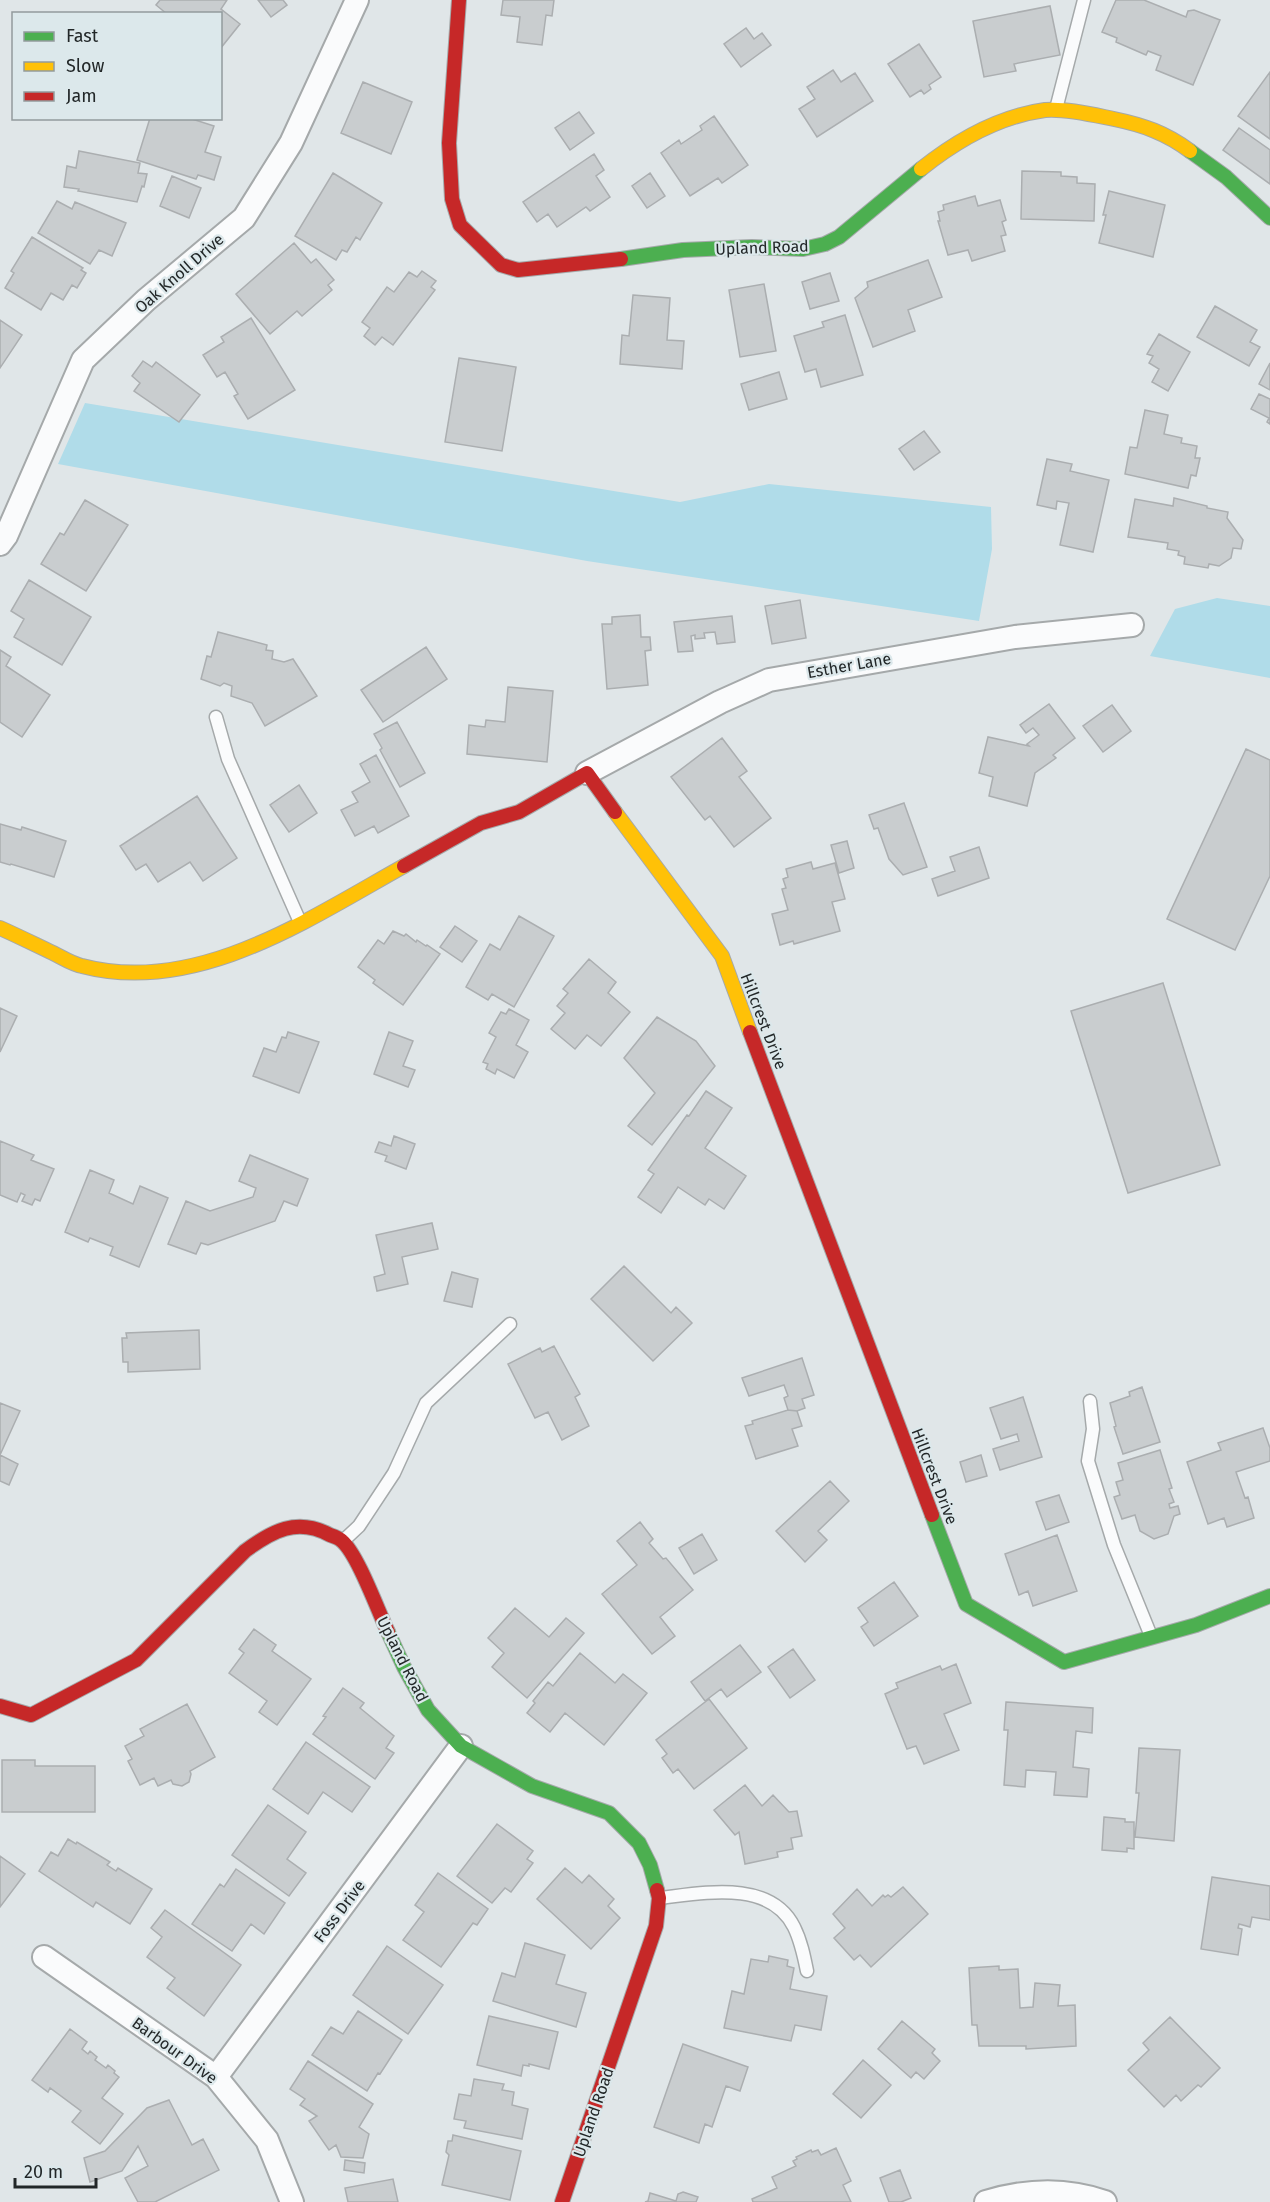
<svg xmlns="http://www.w3.org/2000/svg" width="1270" height="2202" viewBox="0 0 1270 2202" font-family="'Fira Sans',sans-serif">
<rect width="100%" height="100%" fill="#e0e6e8"/>
<!-- green -->
<path fill="#b0dce9" d="M85,403L680,502L769,484L991,507L992,549L979,621L587,561L58,464Z
M1217,598L1270,606V678L1150,656L1175,609Z"/>
<!-- building -->
<path fill="#c9cdcf" stroke="#abaeb0" stroke-width="1.5" d="M160,0H227L221,9L240,24L220,49V14H167L156,5Z
M258,0H283L287,5L271,17Z
M503,0H554L552,16L546,15L542,45L517,42L520,17L501,15Z
M1116,0H1144L1186,17L1188,11L1194,10L1220,20L1193,85L1156,70L1161,56L1148,51L1146,55L1116,42L1117,38L1102,32Z
M1050,6L1060,55L1014,64L1016,71L984,77L973,21Z
M746,28L754,39L762,33L771,45L741,67L724,44Z
M919,44L941,77L929,85L931,89L924,94L921,90L910,97L888,64Z
M833,70L841,82L855,73L873,101L817,137L799,109L815,99L807,87Z
M1270,72V139L1238,116Z
M363,82L412,102L391,154L341,133Z
M579,112L594,133L570,150L555,128Z
M714,116L748,165L722,183L718,178L690,196L661,153L679,140L681,144L702,130L700,126Z
M150,118H189L214,126L205,152L221,157L214,180L198,175L196,179L137,160Z
M1239,128L1270,150V184L1223,150Z
M79,151L140,163L138,173L147,174L144,187L142,186L137,202L78,191L79,189L64,187L67,166L76,168Z
M594,154L604,170L596,176L610,197L590,211L586,207L557,227L548,214L537,222L523,202Z
M1022,171L1061,172V176L1077,177V183L1095,184L1094,221L1021,219Z
M333,173L382,203L360,240L356,237L347,252L342,250L336,260L295,236Z
M650,173L665,196L647,208L632,186Z
M172,176L201,188L189,218L160,206Z
M1109,191L1165,205L1153,257L1099,243L1106,215H1103Z
M975,196L978,206L1000,200L1006,220L1002,222L1006,235L1001,236L1005,251L972,261L968,250L948,255L938,221H940L938,212L944,210L943,205Z
M57,201L72,209L75,202L126,223L112,256L99,250L90,264L38,233Z
M32,237L83,268L81,270L86,273L77,288L72,285L63,300L51,293L41,310L5,288L14,273L11,271Z
M294,243L311,263L316,259L334,280L328,285L332,290L302,316L297,311L270,334L236,294Z
M928,260L942,297L908,310L915,331L873,347L855,298L868,287L867,282Z
M422,271L436,281L431,287L435,290L393,345L382,337L375,345L364,336L370,328L362,322L387,287L394,292L409,272L417,277Z
M830,273L839,301L810,309L802,282Z
M764,284L776,351L740,357L729,290Z
M633,295L670,298L667,340L684,341L682,369L620,364L622,335L629,336Z
M1215,306L1257,330L1250,342L1260,347L1249,366L1197,337Z
M845,315L863,375L821,387L816,369L805,372L794,336L824,327L822,322Z
M251,318L295,390L248,419L234,396L238,394L225,372L217,377L203,355L224,342L221,337Z
M0,320L22,335L0,368Z
M1159,334L1190,352L1168,391L1152,382L1159,369L1149,363L1153,356L1147,354Z
M459,358L516,367L502,451L445,442Z
M143,361L152,367L156,362L200,395L179,422L134,391L140,383L132,376Z
M1270,363V390L1259,384Z
M779,372L787,399L749,410L741,384Z
M1259,394L1270,399V424L1267,422L1269,418L1251,409Z
M1145,410L1168,415L1164,434L1182,438L1181,443L1197,446L1195,458H1200L1196,476L1191,475L1188,488L1125,474L1130,447L1137,448Z
M924,431L940,452L914,470L899,449Z
M1047,459L1072,464L1070,471L1109,480L1093,552L1060,545L1069,503L1057,501L1056,509L1037,505Z
M1174,498L1207,506V508L1228,512L1227,518L1243,540L1241,549L1233,548L1231,558L1219,566L1209,564L1208,568L1184,564L1185,557L1178,555L1179,551L1167,549L1168,543L1128,537L1135,499L1173,506Z
M85,500L128,525L86,591L41,564L60,533L64,535Z
M29,580L91,617L62,665L14,637L24,619L11,611Z
M800,600L806,638L772,644L765,606Z
M640,615L641,637H650L651,650L645,651L648,685L607,689L602,624H612V617Z
M732,616L735,642L717,644L715,632L704,633L705,638L695,639V635L691,636L693,651L678,652L674,622Z
M218,632L267,645L266,650L273,651L272,659L284,662L293,659L317,696L265,726L252,703L231,696L232,686L224,683L220,686L201,679L207,656L211,657Z
M426,647L447,679L383,722L361,690Z
M0,650L11,657L6,666L50,695L22,737L0,722Z
M508,687L553,691L547,762L467,754L469,725L485,727L486,720L505,722Z
M1049,704L1075,738L1053,755L1056,758L1035,773L1027,806L989,796L993,777L979,773L988,737L1029,746L1027,744L1039,735L1033,728L1026,733L1020,725Z
M1112,705L1131,731L1103,752L1083,726Z
M397,722L425,773L400,787L380,750L382,748L374,734Z
M722,738L747,771L739,777L771,818L734,847L710,816L705,820L671,777Z
M1246,749L1270,760V876L1235,950L1167,919Z
M376,755L409,816L378,833L374,826L355,836L341,810L358,802L352,792L370,782L360,764Z
M299,785L317,813L289,832L270,805Z
M197,796L237,858L203,881L190,862L158,882L146,864L136,870L120,846Z
M904,803L927,867L903,875L889,859L878,828L874,829L869,815Z
M0,824L21,830L22,827L66,841L54,877L11,864L10,865L0,862Z
M847,841L854,868L839,873L831,845Z
M979,847L989,878L938,896L932,879L955,871L950,857Z
M811,862L813,869L835,863L845,899L832,902L840,931L794,944L793,941L780,945L772,914L788,910L782,889L786,888L783,879L788,877L786,869Z
M519,916L554,936L514,1007L492,994L488,1000L466,987L490,944L500,950Z
M455,926L477,941L462,962L440,947Z
M393,931L404,936L406,934L416,942L417,940L426,946L427,945L440,954L403,1005L373,983L375,980L358,967L378,940L384,944Z
M589,959L616,982L608,993L630,1012L601,1046L587,1035L575,1049L551,1029L565,1013L557,1006L568,993L563,989Z
M1163,983L1220,1165L1128,1193L1071,1011Z
M0,1008L17,1016L0,1052Z
M509,1009L529,1020L516,1045L528,1052L514,1078L497,1069L495,1074L486,1069L488,1064L483,1062L496,1037L489,1033L501,1012L506,1014Z
M657,1017L696,1041L715,1066L652,1145L628,1126L655,1093L624,1058Z
M288,1032L319,1042L299,1093L253,1076L264,1048L276,1052L282,1037L286,1038Z
M389,1032L413,1041L403,1066L415,1070L408,1087L374,1074Z
M706,1091L732,1108L705,1148L746,1176L724,1209L709,1199L705,1205L678,1187L661,1213L638,1197L654,1174L648,1170L687,1115L689,1116Z
M394,1136L415,1144L406,1169L385,1161L387,1156L375,1152L379,1142L391,1146Z
M0,1141L34,1155L31,1160L54,1169L40,1201L35,1199L32,1205L22,1201L25,1195L21,1193L17,1202L0,1195Z
M250,1155L308,1179L297,1206L284,1201L275,1221L208,1245L201,1243L196,1254L168,1244L186,1201L210,1211L253,1197L256,1188L239,1181Z
M90,1170L114,1180L109,1193L133,1204L140,1186L168,1198L139,1267L110,1255L113,1247L90,1238L88,1242L65,1232Z
M432,1223L438,1249L402,1257L408,1284L377,1291L374,1277L385,1274L376,1235Z
M624,1266L671,1313L676,1307L692,1323L653,1361L591,1299Z
M452,1272L478,1279L472,1307L444,1301Z
M199,1330L200,1369L128,1372V1362H123L122,1338H127L126,1333Z
M554,1346L580,1394L575,1397L589,1426L562,1440L548,1412L535,1418L508,1364L540,1348L542,1352Z
M802,1358L814,1395L802,1399L805,1408L797,1411L788,1410L784,1398L788,1396L784,1385L749,1396L742,1378Z
M1142,1387L1160,1442L1123,1454L1114,1427L1116,1426L1110,1403L1130,1396L1129,1392Z
M1023,1397L1042,1457L1000,1470L993,1449L1019,1441L1017,1434L1001,1439L990,1408Z
M0,1403L20,1411L0,1455L18,1464L9,1485L0,1481Z
M788,1410L797,1411L802,1426L792,1429L798,1446L756,1459L745,1426L753,1424L752,1421Z
M1263,1428L1270,1448V1461L1236,1472L1245,1498L1248,1497L1254,1518L1227,1527L1224,1518L1208,1524L1187,1462L1221,1450L1218,1443Z
M1160,1450L1172,1488L1169,1489L1174,1502L1169,1504L1170,1508L1178,1506L1180,1514L1174,1516L1168,1534L1154,1539L1140,1531L1135,1515L1122,1519L1114,1497L1120,1495L1116,1482L1123,1480L1118,1463Z
M981,1455L987,1476L966,1482L960,1462Z
M830,1481L849,1501L818,1531L827,1540L805,1562L776,1531Z
M1059,1495L1069,1522L1046,1530L1036,1502Z
M640,1522L653,1539L649,1543L663,1559L666,1558L693,1590L660,1617L675,1636L652,1654L602,1594L637,1565L617,1541Z
M702,1534L717,1560L694,1574L679,1548Z
M1057,1535L1077,1591L1033,1606L1028,1591L1019,1595L1005,1554Z
M894,1582L918,1616L874,1646L861,1627L868,1622L858,1608Z
M515,1608L549,1637L566,1618L584,1633L527,1698L492,1667L504,1653L488,1638Z
M254,1629L276,1645L272,1651L311,1679L277,1725L259,1712L267,1701L229,1673L244,1653L239,1649Z
M740,1645L761,1672L727,1697L721,1689L705,1701L691,1682Z
M793,1649L815,1680L790,1698L768,1667Z
M580,1653L615,1683L623,1674L647,1693L604,1745L565,1713L550,1732L527,1713L535,1703L533,1701L548,1682L553,1686Z
M956,1664L971,1703L944,1714L959,1750L924,1764L916,1746L907,1749L885,1694L898,1688L896,1683L940,1666L942,1670Z
M343,1688L364,1703L360,1708L394,1736L386,1748L394,1753L375,1779L313,1734L326,1717L323,1716Z
M709,1699L747,1748L694,1789L678,1769L673,1773L662,1758L667,1754L656,1740Z
M1006,1702L1093,1708L1092,1733L1076,1731L1073,1767L1089,1769L1087,1797L1054,1795L1056,1772L1026,1770L1025,1787L1004,1785L1008,1730H1004Z
M187,1704L215,1757L190,1771L191,1774L189,1782L182,1786L173,1784L171,1780L158,1786L154,1778L140,1785L128,1761L132,1759L125,1746L144,1736L140,1729Z
M306,1742L370,1787L352,1812L323,1792L308,1814L273,1789Z
M1139,1748L1180,1750L1174,1841L1135,1837L1139,1793H1136Z
M2,1760H35V1766H95V1812H2Z
M745,1785L762,1806L773,1795L789,1812L797,1811L802,1836L791,1838L793,1849L777,1852L778,1857L745,1864L739,1832L735,1835L714,1810Z
M268,1805L306,1832L287,1859L306,1873L289,1896L232,1855Z
M1104,1817L1125,1819V1822H1134V1849L1127,1848V1852L1102,1850Z
M497,1824L533,1851L527,1859L533,1863L511,1892L505,1888L492,1903L457,1876Z
M68,1839L76,1844L77,1842L110,1862L107,1865L116,1871L118,1868L152,1889L130,1924L96,1902L93,1907L39,1871L51,1852L58,1856Z
M0,1856L25,1874L0,1907Z
M565,1868L582,1883L589,1875L614,1899L608,1906L620,1918L591,1949L537,1899Z
M236,1869L285,1903L264,1934L251,1924L232,1951L192,1924L220,1884L224,1887Z
M438,1873L488,1909L477,1925L473,1923L441,1967L403,1940L424,1912L415,1905Z
M1212,1877L1270,1886V1920L1252,1917L1250,1927L1239,1924L1238,1928L1242,1929L1238,1955L1201,1949Z
M903,1887L928,1914L871,1967L860,1955L854,1960L834,1938L845,1928L833,1914L857,1889L872,1906L883,1895L885,1897L888,1895L891,1897Z
M165,1910L241,1965L204,2016L167,1988L175,1978L147,1957L162,1937L151,1928Z
M525,1943L565,1955L556,1984L586,1993L576,2027L493,2001L502,1973L515,1977Z
M387,1946L443,1985L408,2034L353,1995Z
M769,1956L788,1960L787,1966L794,1968L790,1989L827,1996L821,2030L795,2025L791,2041L724,2028L732,1991L744,1994L751,1959L768,1962Z
M999,1966V1970L1018,1969L1020,2008L1033,2007L1035,1983L1060,1985L1058,2006L1075,2005L1076,2046L1026,2049V2046H979L977,2025H972L969,1968Z
M358,2011L402,2040L380,2074L378,2073L367,2091L312,2055L331,2027L343,2034Z
M489,2016L558,2032L549,2069L529,2064V2066L523,2065L521,2076L477,2065Z
M1170,2017L1220,2068L1201,2087L1198,2085L1181,2101L1176,2095L1164,2107L1128,2070L1149,2050L1143,2043Z
M902,2021L935,2049L932,2053L940,2061L924,2079L916,2072L911,2078L878,2049Z
M70,2029L87,2042L82,2049L88,2054L90,2051L97,2057L95,2060L106,2068L108,2065L115,2071L114,2073L119,2077L102,2098L123,2114L100,2144L72,2122L81,2111L50,2088L48,2092L32,2080Z
M683,2044L748,2067L740,2091L726,2086L712,2127L705,2124L699,2143L654,2127Z
M863,2060L891,2085L861,2118L833,2094Z
M308,2061L373,2104L359,2127L369,2134L363,2158L341,2157L336,2145L329,2150L309,2121L317,2116L300,2105L305,2099L290,2089Z
M474,2079L504,2084L502,2090L514,2092L512,2105L528,2109L522,2139L464,2128L466,2121L454,2119L459,2094L471,2096Z
M169,2100L192,2145L203,2139L219,2170L155,2202H138L125,2178L148,2166L138,2146L122,2171L90,2182L84,2158L105,2151L147,2108Z
M453,2135L521,2151L510,2200L442,2185L449,2155L446,2152L448,2141H452Z
M836,2148L851,2181L843,2185L851,2202H753L752,2199L777,2188L772,2177L796,2166L793,2161L797,2159L796,2157L811,2150L812,2152L818,2150L821,2155Z
M345,2160L365,2163L364,2173L344,2170Z
M900,2170L911,2198L901,2202H889L880,2178Z
M393,2179L398,2202H348L345,2188Z
M683,2192L698,2197L696,2202H645L648,2201L650,2193L676,2201L678,2194Z"/>
<g fill="none" stroke-linecap="round" stroke-linejoin="round">
<defs>
<path id="lane" d="M1056,109L1084,0
M216,717L228,759L300,922
M1090,1401L1093,1429L1088,1461L1114,1545L1151,1636
M343,1541L359,1526L394,1473L426,1403L510,1324
M660,1898C703,1893 770,1879 794,1927C801,1941 804,1956 807,1971"/>
<path id="street" d="M0,544L6,536L83,360L146,300L244,218L291,143L357,0
M587,773L720,702L769,680L1015,637L1132,625
M44,1957L216,2077L267,2140L292,2202
M216,2077L461,1746
M986,2202C1025,2190 1066,2188 1105,2202"/>
<path id="fast" d="M1190,151L1226,177L1270,218
M621,259L683,250L752,247L803,249L825,244L839,237L921,169
M932,1515L966,1604L1064,1662L1196,1625L1270,1596
M388,1632L404,1667L428,1710L461,1746L532,1786L609,1813L639,1843L650,1865L657,1890"/>
<path id="slow" d="M921,169C956,141 1000,116 1045,110C1065,108 1094,115 1114,119C1143,125 1166,133 1190,151
M615,812L722,956L750,1032
M0,928C18,936 36,945 53,953C63,958 72,964 82,966C196,996 309,919 404,866"/>
<path id="jam" d="M459,0L449,143L452,199L460,225L501,265L518,270L621,259
M404,866L481,823L519,812L587,773L615,812
M750,1032L932,1515
M0,1706L31,1715L136,1660L245,1551C272,1531 297,1517 330,1535C333,1536 339,1538 342,1541C358,1555 378,1611 388,1632
M562,2202L656,1926L659,1898L657,1890"/>
</defs>
<!-- lane casing -->
<use href="#lane" stroke="#a5a9aa" stroke-width="15"/>
<!-- street casing -->
<use href="#street" stroke="#a5a9aa" stroke-width="26"/>
<!-- fast casing -->
<use href="#fast" stroke="#a5a9aa" stroke-width="16"/>
<!-- slow casing -->
<use href="#slow" stroke="#a5a9aa" stroke-width="16"/>
<!-- jam casing -->
<use href="#jam" stroke="#a5a9aa" stroke-width="16"/>
<!-- lane -->
<use href="#lane" stroke="#fafbfc" stroke-width="12"/>
<!-- street -->
<use href="#street" stroke="#fafbfc" stroke-width="22"/>
<!-- fast -->
<use href="#fast" stroke="#4caf50" stroke-width="14"/>
<!-- slow -->
<use href="#slow" stroke="#ffc107" stroke-width="14"/>
<!-- jam -->
<use href="#jam" stroke="#c62828" stroke-width="14"/>
</g>
<g text-anchor="middle" stroke-width="4.5" stroke-linejoin="round" paint-order="stroke">
<!-- street labels -->
<g font-size="16" fill="#222728" stroke="#dce8eb">
<text transform="translate(762 247) rotate(-2)" y="6">Upland Road</text>
<text transform="translate(179 273) rotate(-41)" y="6">Oak Knoll Drive</text>
<text transform="translate(849 665) rotate(-10)" y="6">Esther Lane</text>
<text transform="translate(764 1021) rotate(69)" y="6">Hillcrest Drive</text>
<text transform="translate(935 1476) rotate(69)" y="6">Hillcrest Drive</text>
<text transform="translate(403 1659) rotate(63)" y="6">Upland Road</text>
<text transform="translate(339 1911) rotate(-53)" y="6">Foss Drive</text>
<text transform="translate(175 2050) rotate(36)" y="6">Barbour Drive</text>
<text transform="translate(593 2112) rotate(-71)" y="6">Upland Road</text>
</g>
</g>
<!-- legend -->
<rect x="12" y="12" width="210" height="108" fill="#dce8eb" stroke="#929b9d" stroke-width="1.5"/>
<rect x="24" y="32" width="30" height="9" fill="#4caf50" stroke="#929b9d" stroke-width="1.5"/>
<text x="66" y="42" font-size="18" fill="#222728">Fast</text>
<rect x="24" y="62" width="30" height="9" fill="#ffc107" stroke="#929b9d" stroke-width="1.5"/>
<text x="66" y="72" font-size="18" fill="#222728">Slow</text>
<rect x="24" y="92" width="30" height="9" fill="#c62828" stroke="#929b9d" stroke-width="1.5"/>
<text x="66" y="102" font-size="18" fill="#222728">Jam</text>
<!-- scale -->
<path d="M15 2178v9h81v-9" fill="none" stroke="#222728" stroke-width="3"/>
<text x="24" y="2178" font-size="18" fill="#222728" stroke="#dce8eb" stroke-width="4.5" paint-order="stroke">20 m</text>
</svg>
